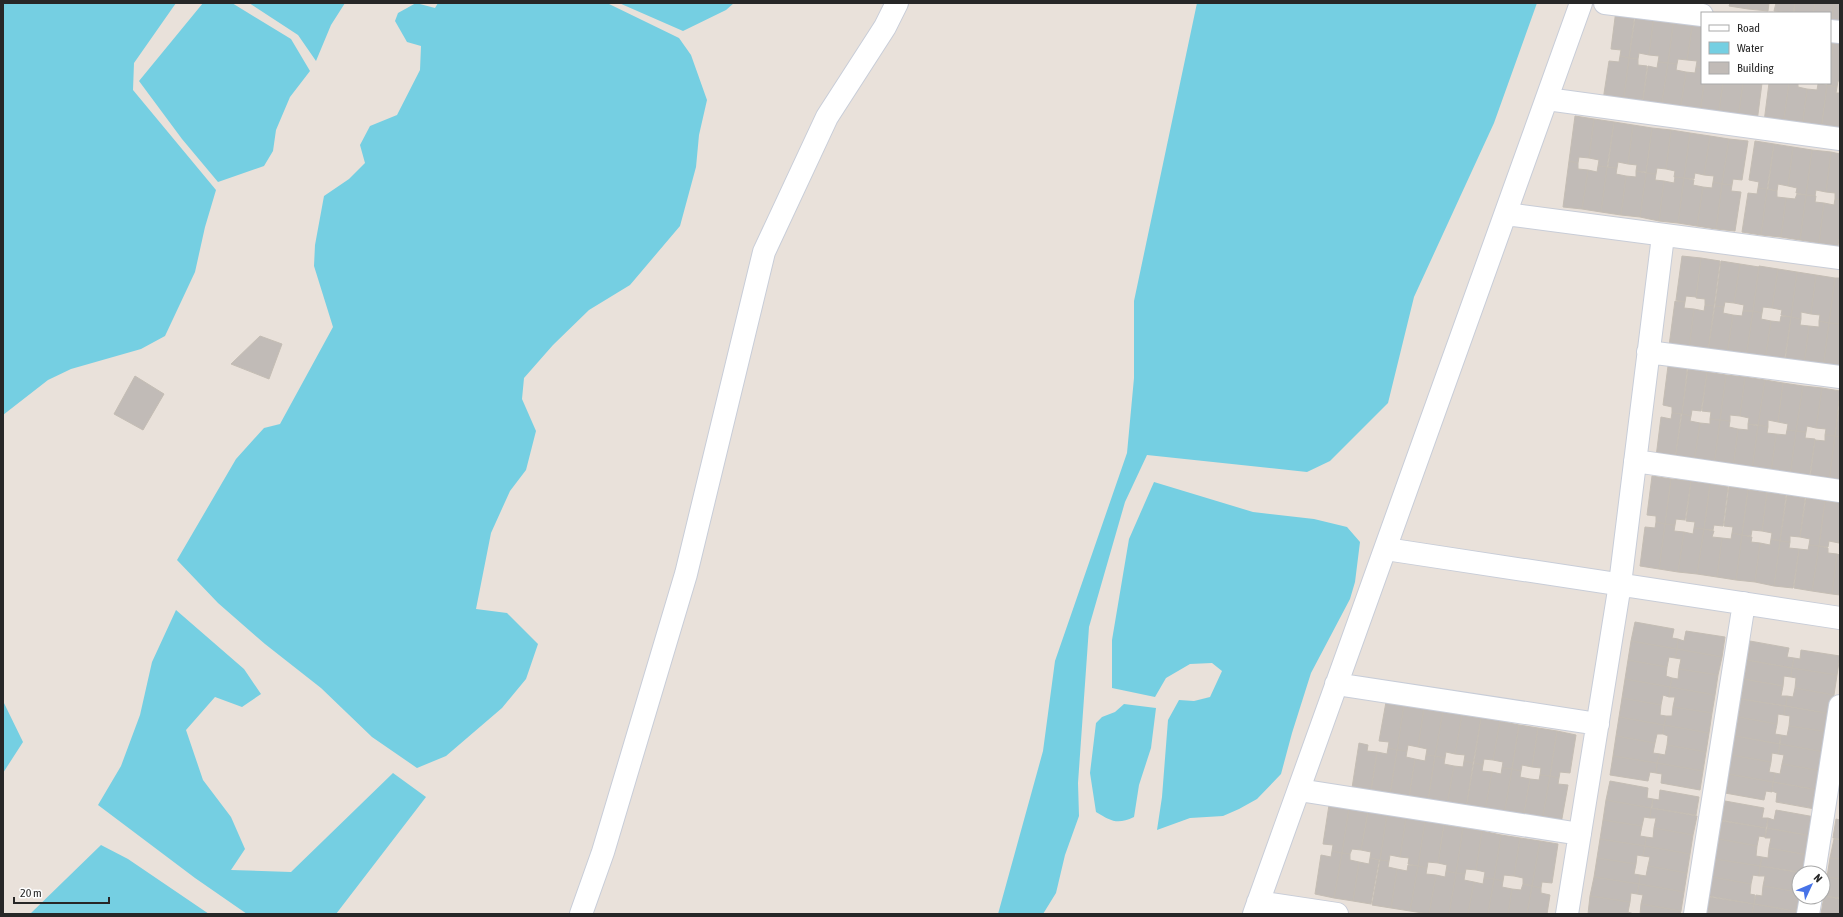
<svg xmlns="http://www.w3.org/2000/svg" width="1843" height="917" viewBox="0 0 1843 917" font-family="'Asap Condensed',sans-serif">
<rect width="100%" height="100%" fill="#e9e1da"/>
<!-- water -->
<path fill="#75cfe2" d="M3,3H176L134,63L133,90L216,190L205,227L195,272L165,336L141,349L71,369L48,380L3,415Z
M203,3H232L291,39L310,71L290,97L276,130L273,151L264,166L218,182L182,139L139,81Z
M249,3H345L331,25L316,61L298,35Z
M416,3L435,8L438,3H607L679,38L691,55L707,100L699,135L696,167L680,226L630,285L589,310L553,345L524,378L522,399L536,431L526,470L510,491L491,533L476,609L507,613L538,644L526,679L502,708L446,756L417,768L372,737L321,688L265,644L218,603L177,560L236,459L264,428L280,424L333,327L314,266L315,245L324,196L349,179L365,163L360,145L370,126L397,115L420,70L421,46L407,42L395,21L398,13Z
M619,3H734L726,10L683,31Z
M1197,3H1537L1494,123L1414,297L1388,403L1330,461L1307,472L1147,455L1125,502L1089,627L1078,783L1079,816L1065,855L1056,893L1043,914H998L1043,751L1055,661L1127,453L1134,378V301Z
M1154,482L1253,512L1314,519L1347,527L1360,542L1355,582L1350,599L1311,673L1292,733L1281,774L1257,799L1239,809L1223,816L1190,818L1157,830L1162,797L1168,720L1179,700L1194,701L1210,697L1222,671L1212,663L1190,664L1166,678L1155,697L1112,688V640L1129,539Z
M176,610L244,669L261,694L242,707L215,697L186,730L203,780L231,817L245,849L231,870L291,872L393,773L426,797L336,914H247L195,878L98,805L121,766L140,715L152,662Z
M3,701L23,742L3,773Z
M1124,704L1156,708L1151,748L1139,785L1134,817C1117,825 1111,821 1096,812L1090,773L1096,723L1102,717L1115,712Z
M101,845L128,859L209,914H30Z"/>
<!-- building -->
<path fill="#c1bbb7" stroke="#c4bdb4" d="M1730,3H1749L1748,9L1729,6Z
M1749,3H1769L1768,11L1748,9Z
M1776,3H1795L1793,13L1774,11Z
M1795,3H1815L1813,13H1794Z
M1815,3H1834L1832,20H1830V13H1813Z
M1834,3H1840V21L1832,20Z
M1616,10L1635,12L1629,58L1620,56L1621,50L1611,49Z
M1636,13L1654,15L1649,55L1639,53L1638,59L1629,58Z
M1654,15L1674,18L1668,63L1658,62L1659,56L1649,55Z
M1674,18L1693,21L1687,60L1678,59L1677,64L1668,63Z
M1693,21L1702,22V68L1696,67L1697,61L1687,60Z
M1830,40H1834L1830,67Z
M1834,40L1840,41V81H1838L1837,87L1827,85L1828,83H1830V67Z
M1620,56L1629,58L1623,103L1603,100L1609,61L1619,62Z
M1629,58L1638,59V65L1647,66L1642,106L1623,103Z
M1658,62L1668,63L1661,108L1642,106L1648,66L1657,68Z
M1668,63L1677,64L1676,70L1686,72L1680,111L1661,108Z
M1696,67L1702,68V83H1704L1700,114L1680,111L1686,72L1695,73Z
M1704,83H1723L1718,117L1700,114Z
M1723,83H1743L1738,119L1718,117Z
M1743,83H1762L1757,122L1738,119Z
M1769,83L1779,84V83H1789L1783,125L1764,122Z
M1789,83H1798V87L1807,89L1802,128L1783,125Z
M1818,84L1827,85L1821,130L1802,128L1807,89L1817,90Z
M1827,85L1837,87L1836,93H1840V133L1821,131Z
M1575,116L1594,119L1589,158L1579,157L1578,163L1569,161Z
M1594,119L1614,122L1607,167L1598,166L1599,160L1589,158Z
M1614,122L1633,125L1628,164L1618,162L1617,168L1608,167Z
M1633,125L1652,128L1646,172L1636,171L1637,165L1628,164Z
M1652,128L1671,130L1666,169L1657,168L1656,174L1646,173Z
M1671,130L1690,133L1684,178L1674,177L1675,171L1666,169Z
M1690,133L1710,136L1704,175L1695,173L1694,179L1684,178Z
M1710,136L1729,139L1722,184L1713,182L1714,176L1704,175Z
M1729,139L1748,141L1742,180L1733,179L1732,185L1722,184Z
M1755,141L1774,144L1767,189L1758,188L1759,182L1749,180Z
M1774,144L1793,147L1788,186L1778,184L1777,191L1768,189Z
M1793,147L1812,150L1806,195L1796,193L1797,188L1788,186Z
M1812,150L1831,152L1826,192L1816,190L1815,196L1806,195Z
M1831,152L1840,154V200L1835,199V193L1826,192Z
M1569,161L1578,163V169L1588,170L1582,209L1563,207Z
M1598,166L1607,167L1601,212L1582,209L1588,170L1597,172Z
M1607,167L1617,168L1616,174L1626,176L1621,215L1601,212Z
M1636,171L1646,173L1640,217L1621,215L1626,176L1636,177Z
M1646,173L1656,174L1655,180L1664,181L1659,221L1640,217Z
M1675,177L1684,178L1678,223L1659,221L1664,181L1674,183Z
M1684,178L1694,180L1693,185L1703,187L1697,226L1678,223Z
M1713,182L1722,184L1716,229L1697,226L1703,187L1712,188Z
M1722,184L1732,185L1731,191L1741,192L1735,231L1716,229Z
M1758,188L1767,189L1761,235L1742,232L1748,193L1757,194Z
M1767,189L1777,191V197L1786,198L1781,237L1761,235Z
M1797,194L1806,195L1800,240L1781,237L1786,198L1795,199Z
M1806,195L1816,196L1815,202L1824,203L1819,243L1800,240Z
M1835,199L1840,200V231L1838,246L1819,243L1824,203L1834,205Z
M1682,256L1701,258L1696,297L1686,296L1685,302L1676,300Z
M1701,258L1720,261L1714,306L1705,305V299L1696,298Z
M1721,261L1740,264L1734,303L1725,302L1724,307L1715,306Z
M1740,264L1759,267L1753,311H1743L1744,305L1734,303Z
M1759,266L1778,269L1772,308L1763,307L1762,313L1753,311Z
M1778,269L1797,272L1791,317L1781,315L1782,310L1772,308Z
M1797,272L1816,275L1811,314L1801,312V319L1791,317Z
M1816,275L1835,278L1829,323L1819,321L1820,315L1811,314Z
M1835,278H1840L1839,324L1829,323Z
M1675,301L1685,302L1684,308L1694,309L1689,349L1669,346Z
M1705,305L1714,306L1708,351L1689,349L1694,309L1704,311Z
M1715,306L1724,307L1723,313L1733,315L1727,354L1708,351Z
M1743,311H1753L1746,357L1727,354L1733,315L1742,316Z
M1753,311L1762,313L1761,319L1771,321L1765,360L1746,357Z
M1781,316L1791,317L1784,362L1765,360L1771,321L1780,322Z
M1791,317L1801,319L1800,325L1809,326L1804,365L1785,362Z
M1819,321L1829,323L1823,368L1804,365L1809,326L1819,327Z
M1829,323L1839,324L1840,370L1823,368Z
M260,336L282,344L269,379L231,364Z
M1668,366L1687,369L1682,414L1672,413V407L1663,405Z
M1688,369L1707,372L1701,411L1692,410L1691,416L1682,414Z
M1707,372L1726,375L1720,420L1710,419L1711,412L1702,411Z
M1726,375L1745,377L1740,416L1730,415V421L1720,420Z
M135,376L164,394L143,430L114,414Z
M1745,377L1765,380L1758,425L1748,424L1749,418L1740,416Z
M1765,380L1783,383L1778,422L1768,420V427L1758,425Z
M1783,383L1803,386L1796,431L1787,430L1788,424L1778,422Z
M1803,386L1822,388L1816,428L1807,426L1806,432L1796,431Z
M1822,388L1840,391L1835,436L1825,435L1826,429L1816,428Z
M1840,401V437L1835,436Z
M1672,413L1681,414L1675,459L1656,457L1661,417L1671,419Z
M1682,414L1691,416L1690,421L1700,423L1694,462L1675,459Z
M1710,419L1720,420L1714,465L1694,462L1700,423L1710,424Z
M1720,420L1730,421L1729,427L1738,429L1733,468L1714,465Z
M1748,424L1758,426L1752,470L1733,468L1738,429L1748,430Z
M1758,425L1768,427L1767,433L1776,434L1771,473L1752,470Z
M1787,430L1796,431L1790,476L1771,473L1776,434L1786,435Z
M1796,431L1806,432L1805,438L1815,439L1809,479L1790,476Z
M1825,435L1835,436L1829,481L1810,479L1815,440L1825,441Z
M1835,436L1840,437V483L1829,481Z
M1652,476L1671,479L1665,524L1656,522V516L1647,515Z
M1671,479L1691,481L1685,520L1676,519L1675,525L1665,524Z
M1691,481L1710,484L1704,529L1694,528L1695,522L1686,521Z
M1710,484L1728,487L1723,526L1714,525L1713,530L1704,529Z
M1729,487L1748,489L1742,535L1732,533L1733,527L1724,526Z
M1748,490L1767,492L1762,531L1752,530L1751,536L1742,535Z
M1767,492L1786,495L1780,541L1771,539L1772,533L1762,531Z
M1787,495L1805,498L1800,537L1790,536V542L1780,541Z
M1806,498L1825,501L1819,546L1809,545L1810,539L1800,537Z
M1825,501L1840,503L1839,543L1829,541L1828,547L1819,546Z
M1656,522L1665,524L1659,569L1640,566L1645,527L1655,528Z
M1665,524L1675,525L1674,531L1684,532L1678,572L1659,569Z
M1694,528L1704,529L1697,574L1678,572L1684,532L1693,534Z
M1704,529L1714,531L1712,537L1722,538L1717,577L1697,574Z
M1732,533L1742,535L1736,580L1717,577L1722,538L1731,539Z
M1742,535L1752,537L1751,542L1760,543L1755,582L1736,580Z
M1771,539L1780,541L1774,586L1755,582L1760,543L1770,545Z
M1780,541L1790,542L1789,548L1799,549L1793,588L1774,586Z
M1809,545L1819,546L1812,591L1794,588L1799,549L1808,550Z
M1819,546L1828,548V553L1837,554L1832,594L1812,591Z
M1837,554L1840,555V595L1832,594Z
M1635,622L1674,629L1672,638L1678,639L1677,649L1631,641Z
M1686,631L1725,637L1722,657L1677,649L1678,639L1684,641Z
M1631,641L1677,649L1675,658L1669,657L1667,667L1628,660Z
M1750,641L1789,648L1787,657L1794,658L1792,668L1747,660Z
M1677,649L1722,657L1718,675L1679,669L1681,659L1675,658Z
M1801,650L1840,656L1837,675L1792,668L1794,658L1800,659Z
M1628,660L1667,667L1666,676L1672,678L1670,687L1625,679Z
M1747,660L1792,668L1791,677L1784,676L1783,686L1744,679Z
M1792,668L1837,675L1834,695L1795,688L1796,678L1791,677Z
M1679,669L1718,675L1715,695L1670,687L1672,678L1678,679Z
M1625,679L1670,687L1669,697L1663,695L1661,705L1622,698Z
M1744,679L1783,686L1781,696H1787L1786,706L1741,699Z
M1670,687L1715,695L1712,713L1673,707L1675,697H1669Z
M1795,688L1834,695L1831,714L1786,706L1787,696L1793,697Z
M1622,698L1661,705L1660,715L1666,716L1664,725L1619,717Z
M1741,699L1785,706L1784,715L1778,714L1777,724L1738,717Z
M1386,702L1404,705L1397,750L1388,748L1389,742L1379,741Z
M1404,705L1424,708L1418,747L1408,745L1407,751L1397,750Z
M1785,706L1831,714L1828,732L1789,726L1790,716L1784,715Z
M1673,707L1712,713L1709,733L1664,725L1666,716H1672Z
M1424,708L1443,711L1435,756L1426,755L1427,749L1418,747Z
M1443,711L1462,715L1455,754L1446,752L1445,758L1435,756Z
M1462,715L1481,718L1473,763L1464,761L1465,755L1455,754Z
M1619,717L1664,725L1663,734H1657L1655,743L1616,736Z
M1738,717L1777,724L1775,734L1781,735L1779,744L1735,736Z
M1481,718L1500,721L1493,760L1484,759L1483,765L1474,763Z
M1500,721L1519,725L1512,769L1502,768L1503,762L1493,760Z
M1519,725L1538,728L1532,767L1522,765L1521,771L1512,769Z
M1664,725L1709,733L1706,752L1667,745L1668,736L1663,734Z
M1789,726L1828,732L1824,752L1780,744L1781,735L1787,736Z
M1538,728L1557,731L1550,776L1540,775L1541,768L1532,767Z
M1557,731L1576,735L1570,773L1560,772L1559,778L1550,776Z
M1616,736L1655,743L1653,753L1660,754L1657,763L1613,756Z
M1735,736L1780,744L1778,754L1772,753L1771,762L1731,755Z
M1359,743L1368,745L1367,751L1377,752L1371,791L1352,788Z
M1780,744L1824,752L1822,771L1782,764L1784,755L1778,754Z
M1667,745L1706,752L1703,771L1657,763L1660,754L1665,755Z
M1388,748L1397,750L1390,795L1371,791L1377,752L1387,754Z
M1397,750L1407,751L1406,757L1415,759L1409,798L1390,795Z
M1426,755L1435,756L1428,801L1409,798L1415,759L1425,761Z
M1731,755L1771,762L1769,772L1775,773L1773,782L1728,774Z
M1435,756L1445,758L1444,764L1454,766L1447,805L1428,801Z
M1613,756L1657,763L1656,773L1650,772L1648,781L1610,775Z
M1464,761L1473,763L1466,808L1447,804L1454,766L1463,767Z
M1474,763L1483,765L1482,771L1492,772L1485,811L1466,808Z
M1657,763L1703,771L1700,790L1661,783L1662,774L1656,773Z
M1782,764L1822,771L1818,790L1773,782L1775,773L1780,774Z
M1502,768L1512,769L1504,815L1485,811L1492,772L1501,774Z
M1512,769L1521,771L1520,777L1530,779L1523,818L1504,815Z
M1728,774L1773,782L1772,792L1766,791L1764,800L1725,793Z
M1540,775L1550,776L1542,821L1523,818L1530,779L1539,780Z
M1550,776L1559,778L1558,784L1568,785L1561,824L1542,821Z
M1610,781L1648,788L1647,798L1653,799L1651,808L1606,800Z
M1773,782L1818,790L1815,809L1776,802L1777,793L1772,791Z
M1660,790L1699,797L1696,815L1652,808L1653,799L1659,800Z
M1606,800L1651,808L1650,818L1644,817L1642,826L1603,820Z
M1725,801L1764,808L1762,818H1768L1766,828L1721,820Z
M1329,805L1349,808L1342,853L1332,851L1333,845L1323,844Z
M1349,808L1368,811L1361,850L1352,849L1350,854L1342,853Z
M1651,808L1697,816L1693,835L1654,828L1656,818H1650Z
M1776,810L1815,817L1812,836L1767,828L1768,818L1774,820Z
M1368,812L1387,814L1380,860L1370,858L1371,852L1361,850Z
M1387,814L1406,818L1400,857L1390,855L1389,861L1380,860Z
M1406,818L1425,821L1418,866L1408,864L1409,858L1400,857Z
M1836,819L1840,820V839L1833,838Z
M1603,820L1642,826L1640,836L1646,837L1645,846L1600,839Z
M1425,821L1444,824L1438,863L1428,862L1427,868L1418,866Z
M1722,821L1766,828L1765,837L1759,836L1757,846L1719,839Z
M1444,825L1463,828L1456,873L1446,871L1447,865L1438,863Z
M1463,828L1482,831L1476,870L1466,869L1465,874L1456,873Z
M1654,828L1693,835L1690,854L1645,846L1646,837L1653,838Z
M1767,828L1812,836L1808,855L1769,848L1771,838H1765Z
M1482,831L1501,835L1494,879L1484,878L1485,872L1476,870Z
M1501,835L1520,838L1514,876L1504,875L1503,881L1494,879Z
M1520,838L1540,841L1532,886L1523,884V878L1514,876Z
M1600,839L1645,846L1643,856L1637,855L1636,864L1597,858Z
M1719,839L1757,846L1756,856L1762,857L1760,866L1715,859Z
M1834,839L1840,840V859L1830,858Z
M1540,841L1558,844L1552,883L1542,882L1541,888L1532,886Z
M1645,846L1690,854L1687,873L1648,866L1650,857L1643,856Z
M1769,848L1808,855L1805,873L1760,866L1762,857L1768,858Z
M1332,851L1342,853L1334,898L1315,894L1321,855L1331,857Z
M1342,853L1350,854V860L1359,862L1353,901L1334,898Z
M1370,858L1379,860L1371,904L1353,901L1359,862L1369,864Z
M1597,858L1636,864L1634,874L1640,875L1639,884L1594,877Z
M1830,858L1840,859V879L1827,877Z
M1715,859L1760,866L1759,876L1753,875L1751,884L1712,877Z
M1380,860L1389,861L1388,867L1397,869L1391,908L1372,905Z
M1408,865L1418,866L1410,911L1391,908L1397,869L1407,871Z
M1418,866L1427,868L1426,874L1436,875L1429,914L1410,911Z
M1648,866L1687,873L1684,892L1639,884L1640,875L1646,876Z
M1760,866L1802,873H1799V892L1763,886L1765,876H1759Z
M1446,871L1456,873L1449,914H1429L1436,875L1445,877Z
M1456,873L1465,874L1464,880L1474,882L1468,914H1449Z
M1594,877L1639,884L1637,894L1631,893L1630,902L1590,896Z
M1712,877L1751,884L1750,894L1755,895L1754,904L1709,896Z
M1827,877L1840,879V898L1824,896Z
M1484,878L1494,879L1488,914H1468L1474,882L1483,884Z
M1494,879L1503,881L1502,887L1512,889L1508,914H1488Z
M1523,884L1532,886L1527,914H1508L1512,889L1521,890Z
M1639,884L1684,892L1681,911L1641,904L1643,895L1637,894Z
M1532,886L1541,888V893L1550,895L1547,914H1527Z
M1763,886L1799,892V897H1802L1799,912L1754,904L1756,895L1762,896Z
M1590,896L1630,902L1628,912L1634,914H1588Z
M1824,896L1840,899V914H1821Z
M1709,897L1754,904L1752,914H1706Z
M1641,904L1681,911L1680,914H1640Z
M1754,904L1799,912V914H1752Z"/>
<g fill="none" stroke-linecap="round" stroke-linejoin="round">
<defs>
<path id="minor" d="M1605,3L1702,15
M1830,31L1840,32
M1547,99L1840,139
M1506,214L1840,258
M1648,352L1840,377
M1635,461L1840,491
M1386,549L1840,618
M1336,684L1598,724
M1299,790L1580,834
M1814,873L1840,706
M1258,902L1337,914
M581,914L603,852L686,574L764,252L827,117L885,27L897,3
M1254,914L1581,3
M1567,914L1620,584L1663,236
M1695,914L1744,603
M1808,914L1811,897"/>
</defs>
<!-- minor casing -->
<use href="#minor" stroke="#c8cdd8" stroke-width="24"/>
<!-- minor -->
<use href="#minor" stroke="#fff" stroke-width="22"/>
</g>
<!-- border -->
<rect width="1843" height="917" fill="none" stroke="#272727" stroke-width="8"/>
<!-- legend -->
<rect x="1701" y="12" width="130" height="72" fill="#ffffff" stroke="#a9a9a9"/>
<rect x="1709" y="25" width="20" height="6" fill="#ffffff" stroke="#a9a9a9"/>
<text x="1737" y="32" font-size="12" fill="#272727">Road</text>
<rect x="1709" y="42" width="20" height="12" fill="#75cfe2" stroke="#a9a9a9"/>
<text x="1737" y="52" font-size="12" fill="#272727">Water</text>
<rect x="1709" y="62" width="20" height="12" fill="#c1bbb7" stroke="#a9a9a9"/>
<text x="1737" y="72" font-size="12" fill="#272727">Building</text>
<!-- north arrow -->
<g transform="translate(1811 885) rotate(46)"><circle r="19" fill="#ffffff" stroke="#a9a9a9"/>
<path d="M0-3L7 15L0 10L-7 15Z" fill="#4773e8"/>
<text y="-6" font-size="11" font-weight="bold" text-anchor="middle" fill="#272727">N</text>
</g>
<!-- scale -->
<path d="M14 897v6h95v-6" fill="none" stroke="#272727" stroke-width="2"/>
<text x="20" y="897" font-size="12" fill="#272727" stroke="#ffffff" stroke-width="3" paint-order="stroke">20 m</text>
</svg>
